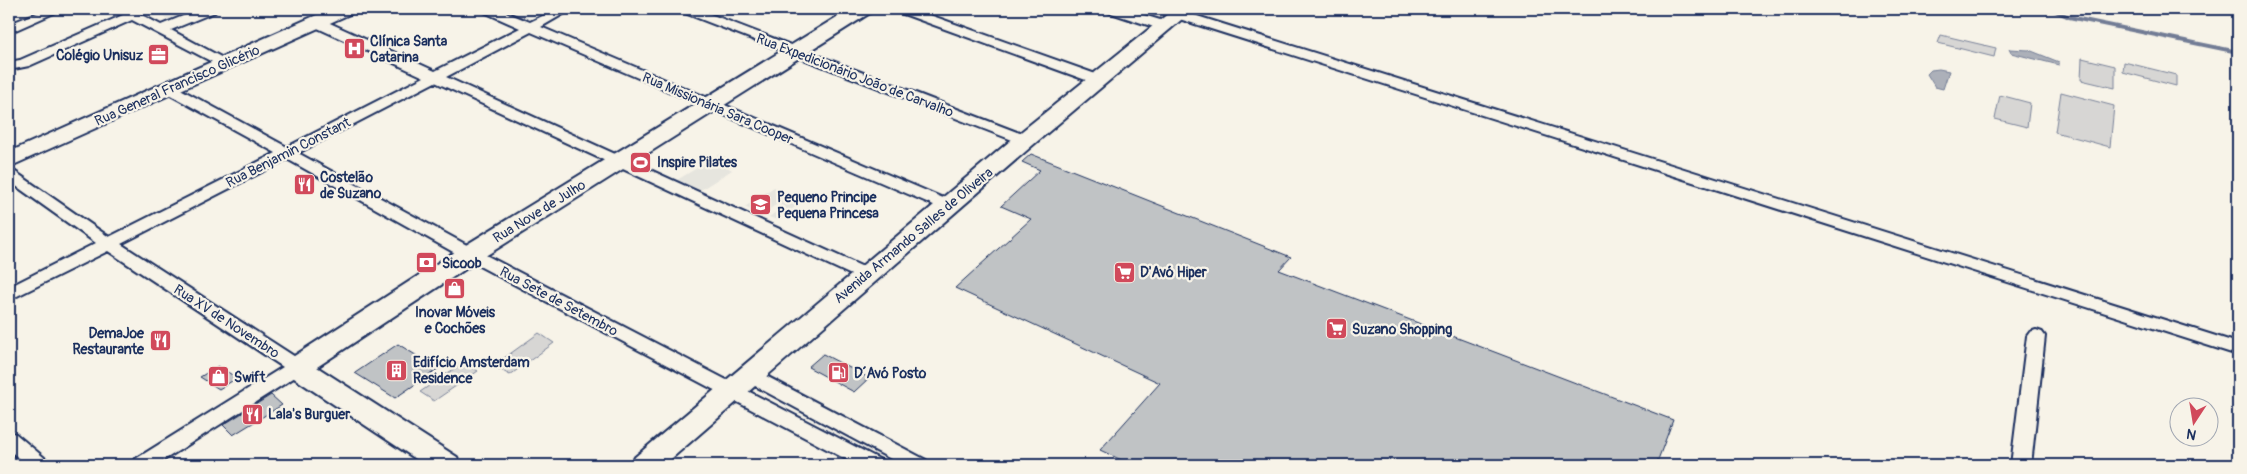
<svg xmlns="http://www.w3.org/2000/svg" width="2247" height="474" viewBox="0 0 2247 474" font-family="Pangolin,sans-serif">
<rect width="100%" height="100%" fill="#f7f3e8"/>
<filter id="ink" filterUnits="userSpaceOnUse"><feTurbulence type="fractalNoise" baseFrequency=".02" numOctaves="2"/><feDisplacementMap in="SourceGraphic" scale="10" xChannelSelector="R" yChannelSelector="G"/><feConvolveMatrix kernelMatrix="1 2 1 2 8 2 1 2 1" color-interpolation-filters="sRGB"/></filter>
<g filter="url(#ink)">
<!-- built -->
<path fill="#e6e5de" d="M146,9H196L169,20Z
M504,9H553L538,16L525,18Z
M720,154L729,159L722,164L732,170L699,191L677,180Z
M774,187L804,201L777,220L769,217L783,207L777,204L761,215L745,207Z"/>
<!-- green -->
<path fill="#d7d6d4" stroke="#798299" d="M1941,35L1996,48L1994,57L1938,43Z
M2082,58L2115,66V88L2081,80Z
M2124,62L2176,75V86L2123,72Z
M2061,92L2114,106L2110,147L2055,132Z
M2000,95L2030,103L2027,127L1995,119Z
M539,333L554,343L510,375L493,366Z
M464,362L478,371L434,401L420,392Z"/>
<!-- water -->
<path fill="#acb0b9" stroke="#727c95" d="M2009,49L2029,50L2059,62V65L2011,53Z
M1939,69L1949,71L1943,89L1935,87L1927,74L1931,70Z"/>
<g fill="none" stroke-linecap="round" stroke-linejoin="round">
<!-- stream -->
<path stroke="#727c95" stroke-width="4" d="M2051,9L2069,17L2238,52"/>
</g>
<!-- building -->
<path fill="#c0c3c5" stroke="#1b2f5e" d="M1031,154L1291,257L1279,270L1673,420L1656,465H1132L1100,450L1160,383L955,288L1031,219L1001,206L1040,170L1022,162Z
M398,344L438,369L395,398L355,373Z
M823,354L869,378L854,392L808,367Z
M218,366L237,378L219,389L200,377Z
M271,395L282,405L233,435L223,425Z"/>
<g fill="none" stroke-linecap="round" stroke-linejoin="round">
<defs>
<path id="street" d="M47,9H63L9,33V24Z
M118,9H130L161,25L200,9H217L215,12L171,30L232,63L225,67L220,66L132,20L29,66L9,70V62L20,60L123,15L119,13Z
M482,9H498L530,22L557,9H572L541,27L955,203L957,206L955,209H943L531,32L446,77L872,271L874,275L872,279H860L435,82L298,153L476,250L881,460L884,465H857L464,258L287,159L121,244L303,362L306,367L303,372L156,465H131L134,460L283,367L108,251L9,300V287L96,243L9,181V169L14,171L109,237L276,153L163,91L161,88L163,85H173L287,147L424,77L311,25L310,22L311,19H321L435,71L520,28L484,12Z
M680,9H697L1030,137L1032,140L1030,143H1020L682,12Z
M896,9H913L1104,77L1106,80L1099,84L1094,83L898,12Z
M1106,9H1124L1170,23L1171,26L1170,29H1160L1108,12Z
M1178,10L2238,343V355L1173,17L1172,14Z
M2036,330L2042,332L2045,336L2031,465H2011L2027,336L2030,332Z
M751,368L926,460L929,465H902L744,380L742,375L744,370Z
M9,432L16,434L47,460L50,465H27L9,450Z"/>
<path id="secondary" d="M330,9H354L352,13L9,167V152Z
M850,9H872L870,13L479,260L317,367L457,457L461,465H425L288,374L284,367L288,360L461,248Z
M1174,9H1194L1033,145L664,465H631L635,457L1017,135Z"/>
</defs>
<!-- street casing -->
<use href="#street" stroke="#1b2f5e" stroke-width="4"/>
<!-- secondary casing -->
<use href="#secondary" stroke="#1b2f5e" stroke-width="4"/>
<!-- street -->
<use href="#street" fill="#f7f3e8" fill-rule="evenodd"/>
<!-- secondary -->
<use href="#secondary" fill="#f7f3e8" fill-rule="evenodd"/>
</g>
</g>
<!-- icons -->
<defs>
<symbol id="hospital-square" viewBox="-11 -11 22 22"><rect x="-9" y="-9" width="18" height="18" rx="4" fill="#d1495b" stroke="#f7f3e8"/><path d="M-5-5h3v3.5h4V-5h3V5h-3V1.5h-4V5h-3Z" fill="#fff"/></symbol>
<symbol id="office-square" viewBox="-11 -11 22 22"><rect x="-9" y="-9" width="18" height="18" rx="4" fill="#d1495b" stroke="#f7f3e8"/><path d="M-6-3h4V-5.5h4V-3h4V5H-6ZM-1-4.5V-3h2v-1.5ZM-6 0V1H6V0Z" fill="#fff"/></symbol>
<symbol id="stadium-square" viewBox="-11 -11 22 22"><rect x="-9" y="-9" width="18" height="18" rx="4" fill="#d1495b" stroke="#f7f3e8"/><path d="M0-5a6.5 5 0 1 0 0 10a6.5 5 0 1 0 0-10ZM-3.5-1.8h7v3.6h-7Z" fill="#fff"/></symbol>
<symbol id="restaurant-square" viewBox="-11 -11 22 22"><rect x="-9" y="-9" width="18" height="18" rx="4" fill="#d1495b" stroke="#f7f3e8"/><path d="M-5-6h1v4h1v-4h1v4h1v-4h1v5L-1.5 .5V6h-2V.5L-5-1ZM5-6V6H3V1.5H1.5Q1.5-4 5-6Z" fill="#fff"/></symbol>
<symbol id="school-square" viewBox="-11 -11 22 22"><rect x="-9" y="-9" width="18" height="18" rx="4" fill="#d1495b" stroke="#f7f3e8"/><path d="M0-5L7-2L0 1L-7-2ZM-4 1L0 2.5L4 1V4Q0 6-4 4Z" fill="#fff"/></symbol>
<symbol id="bank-square" viewBox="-11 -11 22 22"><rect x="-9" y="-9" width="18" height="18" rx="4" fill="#d1495b" stroke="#f7f3e8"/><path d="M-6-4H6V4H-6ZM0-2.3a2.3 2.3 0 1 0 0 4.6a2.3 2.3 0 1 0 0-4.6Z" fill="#fff"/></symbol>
<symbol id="supermarket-square" viewBox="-11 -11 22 22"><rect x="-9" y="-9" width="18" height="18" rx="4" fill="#d1495b" stroke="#f7f3e8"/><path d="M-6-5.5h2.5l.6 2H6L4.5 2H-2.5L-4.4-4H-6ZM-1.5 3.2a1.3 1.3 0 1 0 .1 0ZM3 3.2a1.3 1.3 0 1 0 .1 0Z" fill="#fff"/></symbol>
<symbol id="shop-square" viewBox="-11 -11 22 22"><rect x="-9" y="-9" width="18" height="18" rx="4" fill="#d1495b" stroke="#f7f3e8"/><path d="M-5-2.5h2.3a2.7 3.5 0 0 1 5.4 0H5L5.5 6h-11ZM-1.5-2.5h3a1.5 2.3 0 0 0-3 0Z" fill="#fff"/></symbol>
<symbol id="building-square" viewBox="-11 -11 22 22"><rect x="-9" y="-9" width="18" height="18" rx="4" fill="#d1495b" stroke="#f7f3e8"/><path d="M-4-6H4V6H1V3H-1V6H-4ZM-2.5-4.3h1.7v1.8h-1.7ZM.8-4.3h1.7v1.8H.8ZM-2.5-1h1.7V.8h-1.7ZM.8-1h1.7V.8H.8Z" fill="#fff"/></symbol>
<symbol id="fuel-square" viewBox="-11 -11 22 22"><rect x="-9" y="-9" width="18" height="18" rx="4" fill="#d1495b" stroke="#f7f3e8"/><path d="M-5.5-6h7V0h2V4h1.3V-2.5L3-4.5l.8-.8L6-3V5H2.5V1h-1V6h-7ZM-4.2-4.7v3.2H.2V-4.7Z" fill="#fff"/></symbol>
</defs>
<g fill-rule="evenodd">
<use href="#hospital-square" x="342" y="36" width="25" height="25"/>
<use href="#office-square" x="146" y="42" width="25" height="25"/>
<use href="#stadium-square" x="628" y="150" width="25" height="25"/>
<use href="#restaurant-square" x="292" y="172" width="25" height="25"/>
<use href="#school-square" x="748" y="192" width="25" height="25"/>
<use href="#bank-square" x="414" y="250" width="25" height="25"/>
<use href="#supermarket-square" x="1112" y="260" width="25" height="25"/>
<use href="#shop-square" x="442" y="276" width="25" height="25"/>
<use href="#supermarket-square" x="1324" y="316" width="25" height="25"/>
<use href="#restaurant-square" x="148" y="328" width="25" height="25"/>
<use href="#building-square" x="384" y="358" width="25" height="25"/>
<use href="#fuel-square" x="826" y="360" width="25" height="25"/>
<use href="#shop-square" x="206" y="364" width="25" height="25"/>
<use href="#restaurant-square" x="240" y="402" width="25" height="25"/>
</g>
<g text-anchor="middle" stroke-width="4.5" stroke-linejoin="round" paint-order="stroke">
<!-- poi labels -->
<g font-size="14" font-weight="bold" fill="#1b2f5e" stroke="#f7f3e8" text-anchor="start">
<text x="370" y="46">Clínica Santa<tspan x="370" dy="16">Catarina</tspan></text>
<text x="143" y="60" text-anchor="end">Colégio Unisuz</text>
<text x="657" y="167">Inspire Pilates</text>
<text x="320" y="182">Costelão<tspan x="320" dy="16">de Suzano</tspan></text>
<text x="777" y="202">Pequeno Principe<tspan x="777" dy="16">Pequena Princesa</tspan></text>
<text x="442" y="268">Sicoob</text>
<text x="1140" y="277">D'Avó Hiper</text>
<text x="455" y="317" text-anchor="middle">Inovar Móveis<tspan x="455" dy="16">e Cochões</tspan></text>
<text x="1352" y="334">Suzano Shopping</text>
<text x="144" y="338" text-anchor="end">DemaJoe<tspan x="144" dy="16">Restaurante</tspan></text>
<text x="413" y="367">Edifício Amsterdam<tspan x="413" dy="16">Residence</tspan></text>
<text x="854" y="378">D´Avó Posto</text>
<text x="234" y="382">Swift</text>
<text x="268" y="419">Lala's Burguer</text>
</g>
<!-- street labels -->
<g font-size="14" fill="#1b2f5e" stroke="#f7f3e8">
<text transform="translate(855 75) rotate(21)" y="5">Rua Expedicionário João de Carvalho</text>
<text transform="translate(177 85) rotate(-24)" y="5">Rua General Francisco Glicério</text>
<text transform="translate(718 108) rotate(23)" y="5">Rua Missionária Sara Cooper</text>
<text transform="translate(288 152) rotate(-27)" y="5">Rua Benjamin Constant</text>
<text transform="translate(539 211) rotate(-32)" y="5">Rua Nove de Julho</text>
<text transform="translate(913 235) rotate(-40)" y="5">Avenida Armando Salles de Oliveira</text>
<text transform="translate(559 301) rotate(28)" y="5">Rua Sete de Setembro</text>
<text transform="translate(227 321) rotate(33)" y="5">Rua XV de Novembro</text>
</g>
</g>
<!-- margin -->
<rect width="2247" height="474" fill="none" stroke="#f7f3e8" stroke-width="30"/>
<rect x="15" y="15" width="2217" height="444" fill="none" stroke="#1b2f5e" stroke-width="2" filter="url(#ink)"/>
<!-- north arrow -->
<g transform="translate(2194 422) rotate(192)"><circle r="24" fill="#f7f3e8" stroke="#9fa5b1"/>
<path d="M0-4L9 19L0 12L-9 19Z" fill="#d1495b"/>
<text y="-8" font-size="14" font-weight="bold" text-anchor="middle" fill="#1b2f5e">N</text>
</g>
</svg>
